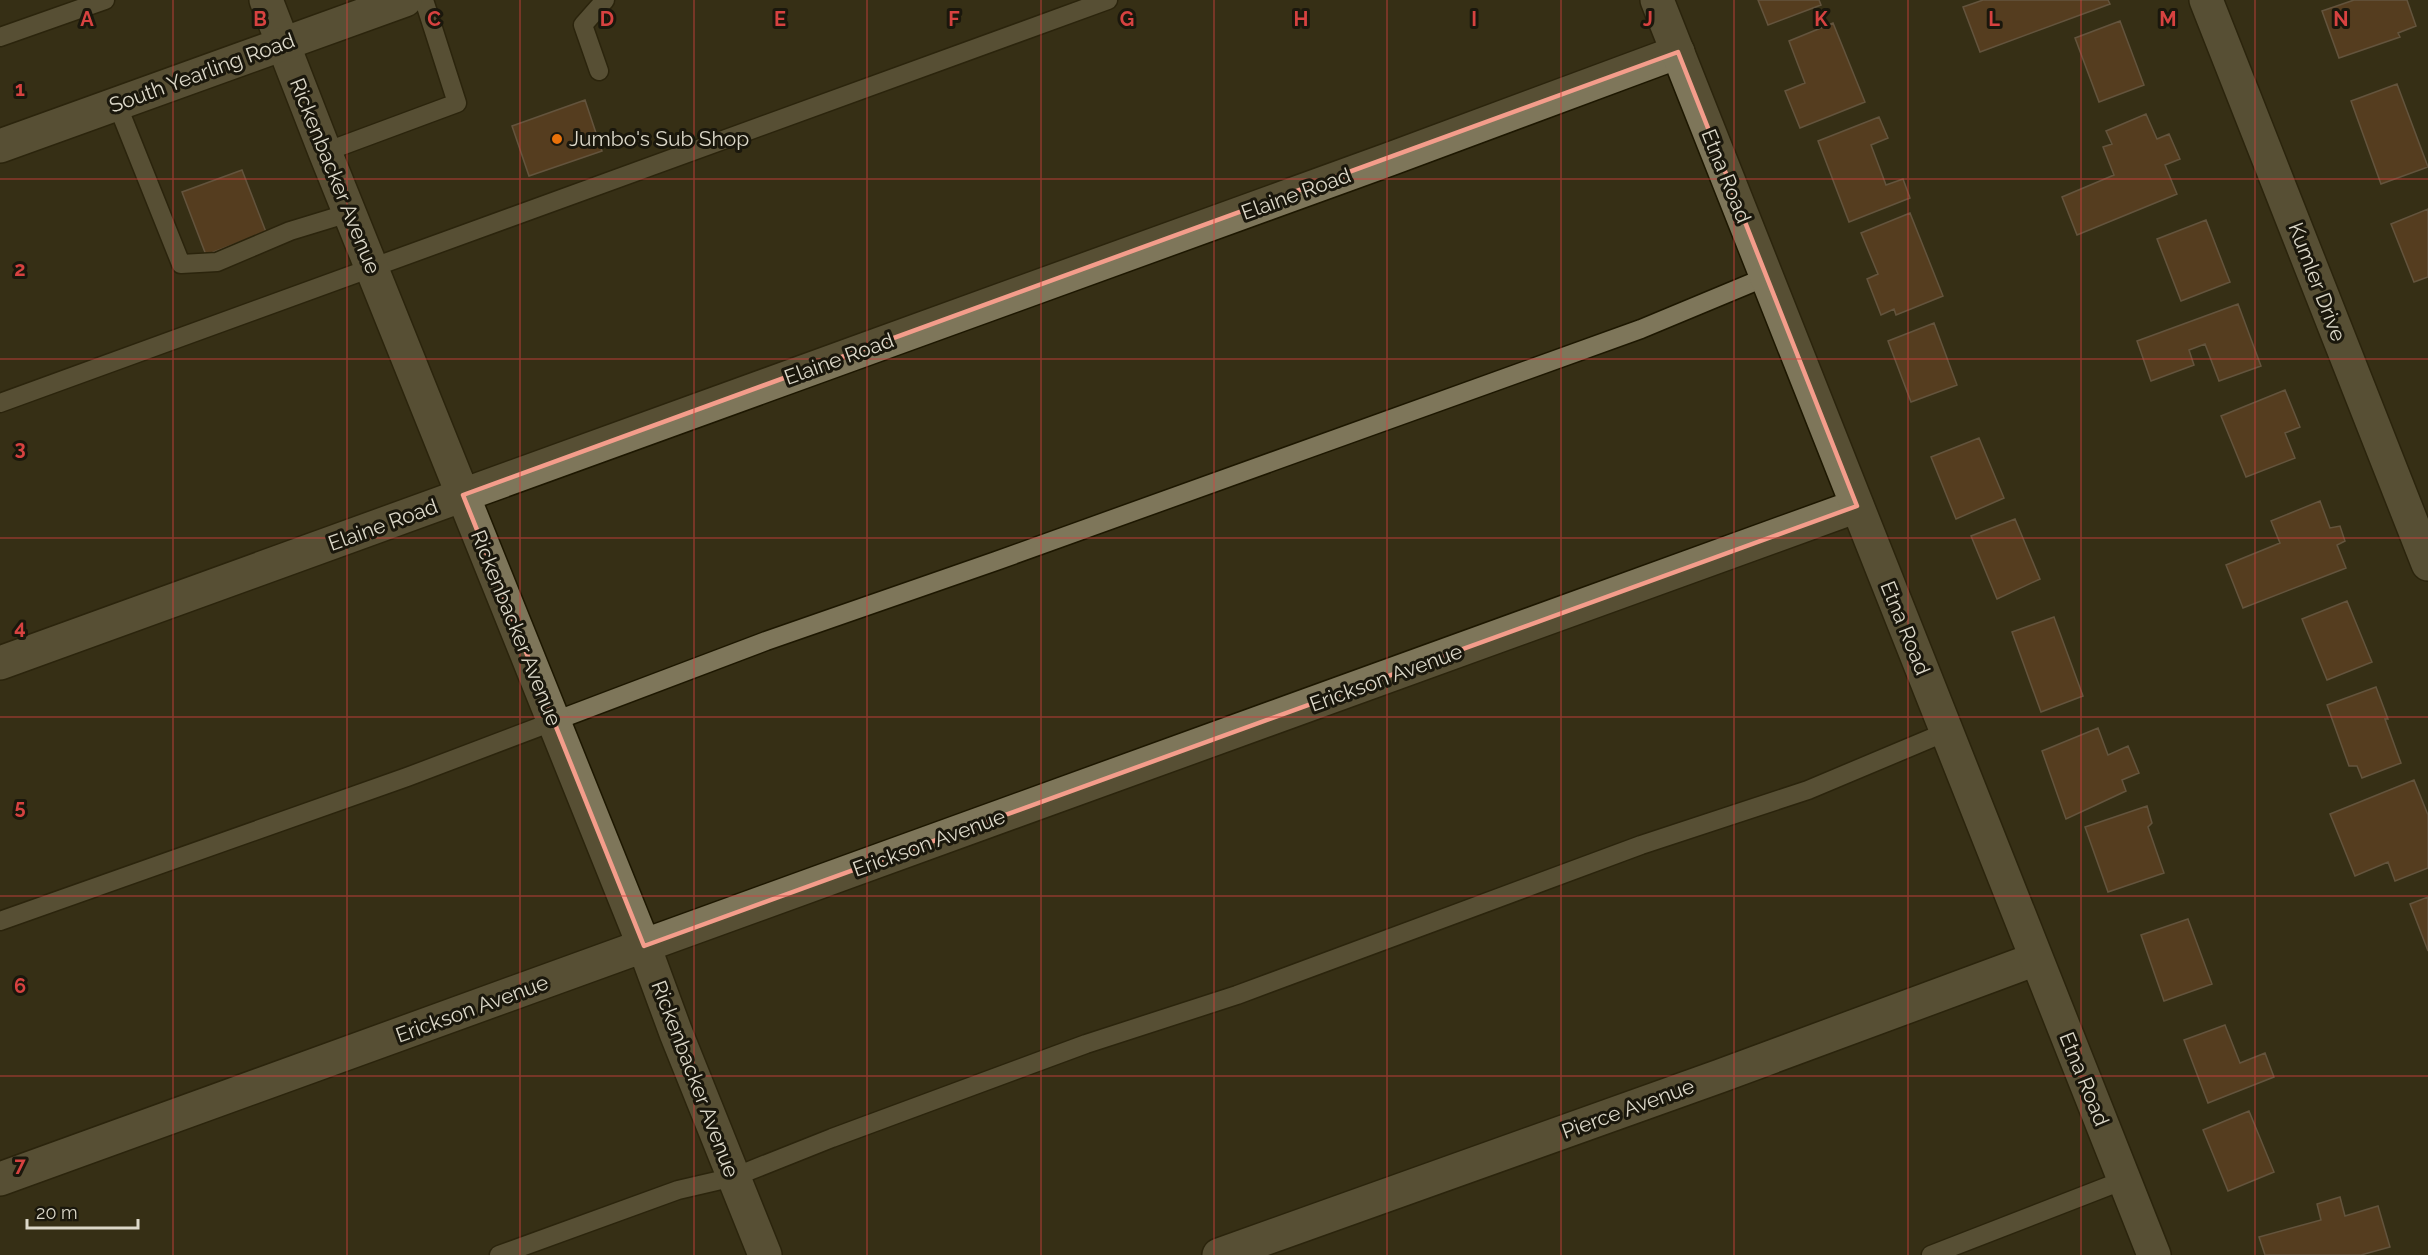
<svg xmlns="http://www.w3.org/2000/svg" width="2428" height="1255" viewBox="0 0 2428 1255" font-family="Raleway,sans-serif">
<rect width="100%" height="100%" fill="#362f15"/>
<!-- building -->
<path fill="#7b4f2c" stroke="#9a806d" stroke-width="1.5" d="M1758,0H1819L1821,5L1768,25Z
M1983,0H2108L2110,4L1980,52L1963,7Z
M2354,0H2407L2416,26L2398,33L2400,37L2339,58L2322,11Z
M2120,21L2144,85L2099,102L2075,38Z
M1833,23L1865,102L1800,128L1785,91L1805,83L1789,41Z
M2397,84L2428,167L2381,184L2351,101Z
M585,100L602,151L529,176L512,126Z
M2146,114L2157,139L2169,134L2180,159L2165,165L2177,194L2077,235L2062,197L2114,175L2103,147L2112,144L2106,131Z
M1879,117L1888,138L1871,145L1886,185L1903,179L1910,198L1849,222L1818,141Z
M242,170L266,232L206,255L182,192Z
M2428,209V277L2414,282L2391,224Z
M1910,213L1943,296L1896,315L1894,309L1881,315L1867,279L1878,274L1861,233Z
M2206,220L2230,282L2181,301L2157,239Z
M2238,304L2261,366L2219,381L2205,344L2189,350L2194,365L2151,381L2137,341Z
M1934,323L1957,385L1911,402L1888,341Z
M2285,390L2300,427L2285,433L2295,458L2246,477L2221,416Z
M1979,438L2004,498L1956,519L1931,457Z
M2320,501L2330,528L2340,526L2345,541L2337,545L2346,568L2243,608L2226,565L2280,543L2271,521Z
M2015,519L2040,579L1997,599L1971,536Z
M2347,601L2372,662L2327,680L2302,619Z
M2054,617L2083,696L2041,712L2012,632Z
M2376,687L2388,719H2385L2401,763L2362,778L2357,766H2349L2327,705Z
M2098,728L2108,755L2128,746L2139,773L2122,780L2126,791L2066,819L2042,751Z
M2414,780L2428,815V868L2395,881L2388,862L2355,876L2330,814Z
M2147,806L2152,823L2148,827L2164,873L2108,892L2085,827Z
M2428,897V951L2410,904Z
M2188,919L2212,984L2164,1001L2141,935Z
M2225,1025L2240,1063L2265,1053L2274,1077L2208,1103L2184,1040Z
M2249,1111L2274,1172L2228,1191L2203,1130Z
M2340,1197L2345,1216L2378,1206L2390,1247L2361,1255H2265L2259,1237L2321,1220L2317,1204Z"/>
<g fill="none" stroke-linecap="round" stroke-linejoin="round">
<defs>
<path id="service" d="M0,37L105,0
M599,71L583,25L605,0
M117,104L181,264L217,262L290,231L349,213
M325,152L457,103L424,0
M0,403L1108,0
M0,921L407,777L766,641L996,561L1641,329L1766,277
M499,1255L678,1190L734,1177L832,1138L1086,1044L1237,995L1641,845L1808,790L1946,732
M1931,1255L2124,1180"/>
<path id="minor" d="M266,0L325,152L644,946L676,1033L765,1255
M2206,0L2428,564
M0,663L1390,159L1678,52
M0,1179L1857,506
M1219,1255L1720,1076L2036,959"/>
<path id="tertiary" d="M1657,0L2154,1255
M0,146L405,0"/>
</defs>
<!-- service casing -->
<use href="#service" stroke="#1d1700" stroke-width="21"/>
<!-- minor casing -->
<use href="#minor" stroke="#1d1700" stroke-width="36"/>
<!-- tertiary casing -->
<use href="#tertiary" stroke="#1d1700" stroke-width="36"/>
<!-- service -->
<use href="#service" stroke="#7e765a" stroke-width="18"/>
<!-- minor -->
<use href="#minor" stroke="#7e765a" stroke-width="33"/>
<!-- tertiary -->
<use href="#tertiary" stroke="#7e765a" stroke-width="33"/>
</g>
<!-- marked area -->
<path d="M0 0H2428V1255H0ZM1678,52L1857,506L644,946L463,495Z" fill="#362f15" fill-opacity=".55" fill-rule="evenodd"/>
<path fill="none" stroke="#f49d8b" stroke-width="4.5" stroke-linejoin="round" d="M1678,52L1857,506L644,946L463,495Z"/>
<!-- grid -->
<path fill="none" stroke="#d74240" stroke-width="1.5" stroke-opacity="0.55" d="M173,0V1255M347,0V1255M520,0V1255M694,0V1255M867,0V1255M1041,0V1255M1214,0V1255M1387,0V1255M1561,0V1255M1734,0V1255M1908,0V1255M2081,0V1255M2255,0V1255M0,179H2428M0,359H2428M0,538H2428M0,717H2428M0,896H2428M0,1076H2428"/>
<!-- markers -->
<circle fill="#e8710a" stroke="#1a170c" stroke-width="2" cx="557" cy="139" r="6"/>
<g text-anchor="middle" stroke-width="6" stroke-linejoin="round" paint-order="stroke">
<!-- street labels -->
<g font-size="21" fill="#dcd8c9" stroke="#1a170c">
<text transform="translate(202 73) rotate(-20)" y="7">South Yearling Road</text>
<text transform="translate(335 176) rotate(68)" y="7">Rickenbacker Avenue</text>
<text transform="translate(1726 176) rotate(68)" y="7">Etna Road</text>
<text transform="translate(1296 194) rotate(-20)" y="7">Elaine Road</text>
<text transform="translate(2317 282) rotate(69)" y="7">Kumler Drive</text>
<text transform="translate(839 359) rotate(-20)" y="7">Elaine Road</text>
<text transform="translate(383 525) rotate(-20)" y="7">Elaine Road</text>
<text transform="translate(516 628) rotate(68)" y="7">Rickenbacker Avenue</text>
<text transform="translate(1905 628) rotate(68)" y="7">Etna Road</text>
<text transform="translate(1386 678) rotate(-20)" y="7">Erickson Avenue</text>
<text transform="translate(929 843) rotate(-20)" y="7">Erickson Avenue</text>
<text transform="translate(472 1009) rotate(-20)" y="7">Erickson Avenue</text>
<text transform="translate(695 1079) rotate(69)" y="7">Rickenbacker Avenue</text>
<text transform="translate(2084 1079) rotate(68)" y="7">Etna Road</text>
<text transform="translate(1628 1109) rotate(-20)" y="7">Pierce Avenue</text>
</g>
<!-- poi labels -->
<g font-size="21" fill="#dcd8c9" stroke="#1a170c" text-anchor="start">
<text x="569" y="146">Jumbo's Sub Shop</text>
</g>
</g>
<g font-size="20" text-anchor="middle" font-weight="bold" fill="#d74240" stroke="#1a170c" stroke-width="6" stroke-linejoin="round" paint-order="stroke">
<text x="87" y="26">A</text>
<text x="260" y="26">B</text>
<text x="434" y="26">C</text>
<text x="607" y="26">D</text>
<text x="780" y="26">E</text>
<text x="954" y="26">F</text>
<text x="1127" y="26">G</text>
<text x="1301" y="26">H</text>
<text x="1474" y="26">I</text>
<text x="1648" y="26">J</text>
<text x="1821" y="26">K</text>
<text x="1994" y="26">L</text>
<text x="2168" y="26">M</text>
<text x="2341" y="26">N</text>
<text x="20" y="96">1</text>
<text x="20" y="276">2</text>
<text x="20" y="455">3</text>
<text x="20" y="634">4</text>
<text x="20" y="814">5</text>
<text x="20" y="993">6</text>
<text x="20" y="1172">7</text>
</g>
<!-- scale -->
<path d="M27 1219v9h111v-9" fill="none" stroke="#dcd8c9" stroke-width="3"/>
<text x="36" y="1219" font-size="18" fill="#dcd8c9" stroke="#1a170c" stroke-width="4.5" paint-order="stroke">20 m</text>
</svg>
